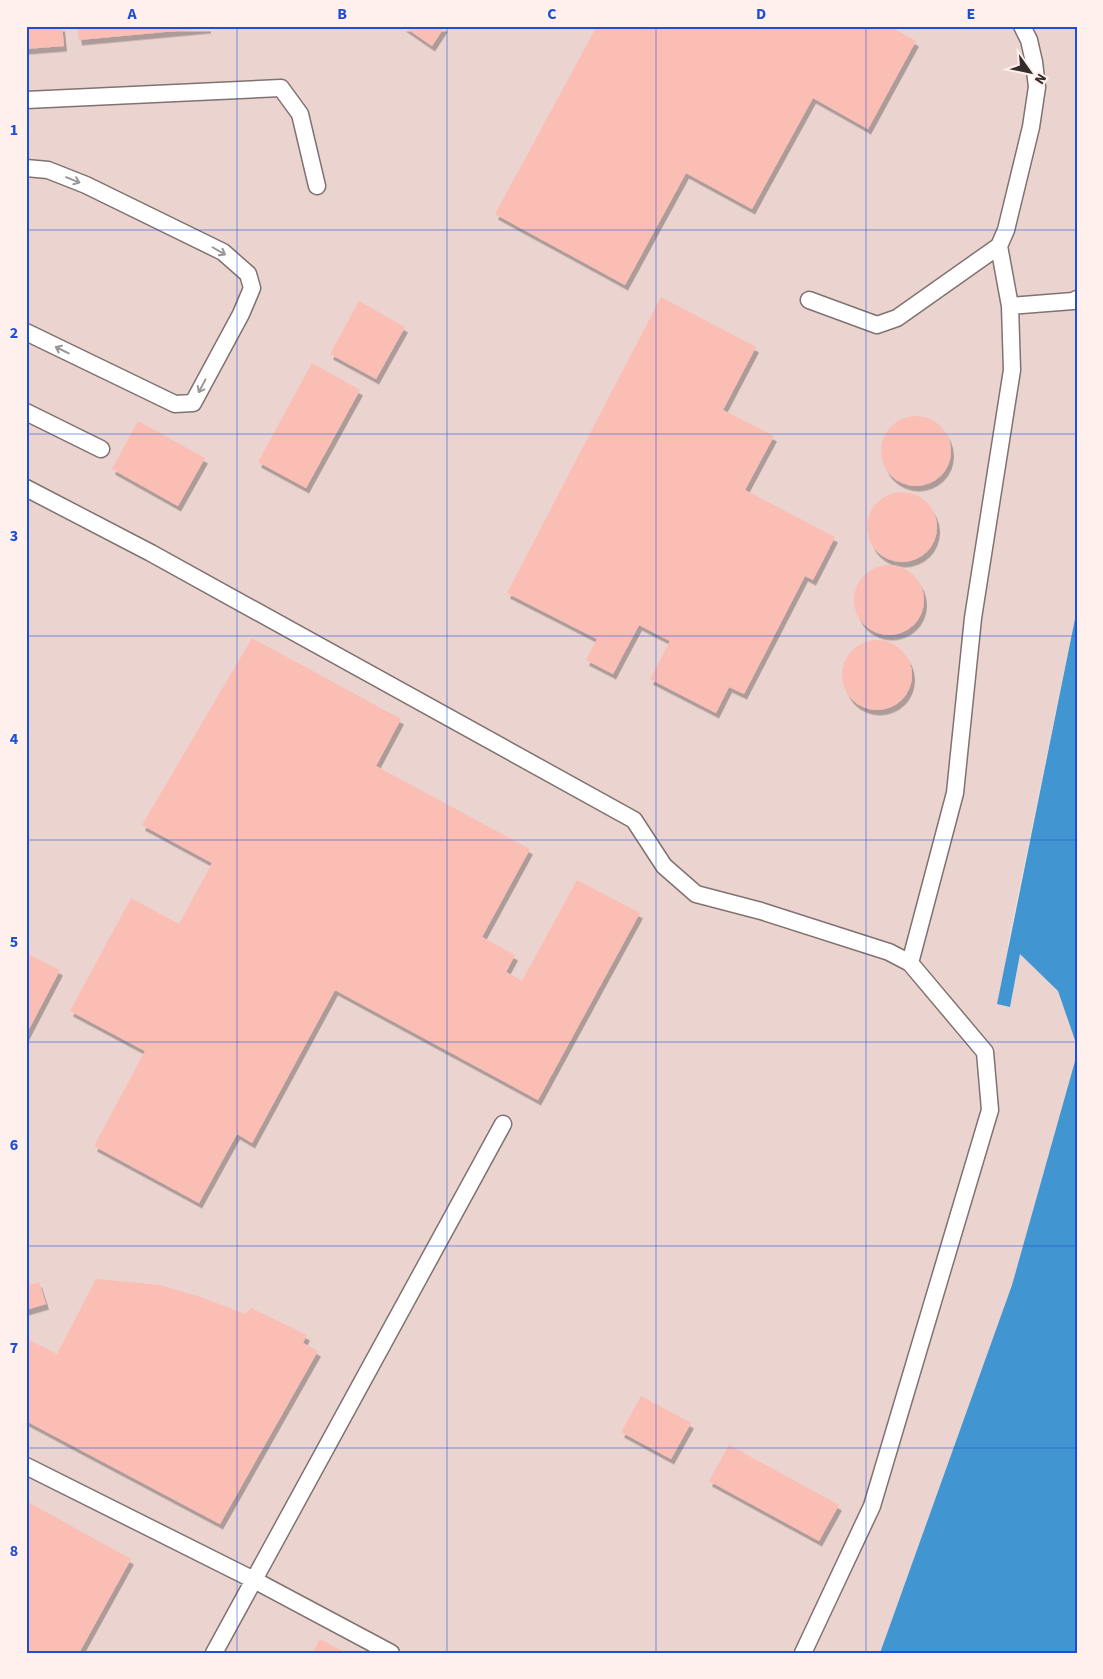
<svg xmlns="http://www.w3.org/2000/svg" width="1103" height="1679" viewBox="0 0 1103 1679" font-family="'Source Sans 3',sans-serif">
<defs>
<filter id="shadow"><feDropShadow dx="3" dy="5.5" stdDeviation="0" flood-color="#0004"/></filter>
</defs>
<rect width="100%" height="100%" fill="#f1e2df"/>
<!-- built -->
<path fill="#ebd3cf" d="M26,26H1077V609L1008,943L1010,1007L1020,953L1058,991L1077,1046V1054L1012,1285L880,1653H26Z"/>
<!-- water -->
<path fill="#4196d1" d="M1077,609V1046L1058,991L1020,954L1010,1007L997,1004Z
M1077,1054V1653H880L1012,1285Z"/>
<!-- building -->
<path fill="#fbbeb4" filter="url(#shadow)" d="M26,26H62L64,46L26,49Z
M77,26H208V28L79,40Z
M403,26H445L432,46Z
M597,26H889L916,41L868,129L813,98L752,209L686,173L625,285L495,214Z
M661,297L756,347L723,410L774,436L745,490L835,537L813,580L805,576L744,694L729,687L716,713L650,679L670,641L639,625L613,674L586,660L597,639L507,593Z
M359,301L405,327L376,379L330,354Z
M312,363L360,390L306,488L258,462Z
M881 451a35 35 0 1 1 70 0a35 35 0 1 1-70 0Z
M138,421L205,458L178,506L112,469Z
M867 527a35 35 0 1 1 70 0a35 35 0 1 1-70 0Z
M854 600a35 35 0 1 1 70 0a35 35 0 1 1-70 0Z
M252,638L401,719L376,766L530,849L482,937L515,955L506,972L522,981L577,880L640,913L538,1100L335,990L252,1143L237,1134L199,1203L94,1146L145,1051L70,1011L131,898L179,924L212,863L142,825Z
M842 675a35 35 0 1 1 70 0a35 35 0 1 1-70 0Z
M26,953L60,970L26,1035Z
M96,1279L160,1285L201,1297L245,1314L251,1308L307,1335L303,1343L318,1351L220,1524L26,1421V1344L29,1340L57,1354Z
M39,1282L46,1304L26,1310V1286Z
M641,1396L691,1423L671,1459L621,1432Z
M729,1445L839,1505L819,1541L709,1481Z
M26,1501L131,1559L79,1653H26Z
M320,1639L346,1653H312Z"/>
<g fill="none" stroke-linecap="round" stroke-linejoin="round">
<defs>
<path id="service" d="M26,100L281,88L300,114L317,186
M26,168L48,170L86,185L223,252L248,274L252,288L241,314L193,403L175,404L26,332
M809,300L877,325L897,318L999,246L1006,230L1031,127L1037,87L1034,62L1029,40L1022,26
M1010,306L1073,301L1077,299
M26,412L101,449
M26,488L151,553L634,820L664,866L696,894L761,911L889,952L910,963L985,1052L990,1110L872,1506L803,1653
M910,963L955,793L973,618L1012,370L1010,306L999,246
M26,1466L254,1580L391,1653
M214,1653L503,1124"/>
</defs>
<!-- service casing -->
<use href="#service" stroke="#807270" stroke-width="19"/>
<!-- service -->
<use href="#service" stroke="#fff" stroke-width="16"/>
</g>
<!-- one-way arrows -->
<defs><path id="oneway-shaft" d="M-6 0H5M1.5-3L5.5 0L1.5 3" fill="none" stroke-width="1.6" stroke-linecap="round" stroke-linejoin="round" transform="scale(1.25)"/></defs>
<g stroke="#9a9696">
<use href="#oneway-shaft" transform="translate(73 180) rotate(22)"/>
<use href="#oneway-shaft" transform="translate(219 251) rotate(30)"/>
<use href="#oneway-shaft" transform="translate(62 350) rotate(-154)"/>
<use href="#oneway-shaft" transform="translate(202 386) rotate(118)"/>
</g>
<!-- grid -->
<path fill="none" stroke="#1d4ed8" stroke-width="1" stroke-opacity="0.55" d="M237,26V1653M447,26V1653M656,26V1653M866,26V1653M26,230H1077M26,434H1077M26,636H1077M26,840H1077M26,1042H1077M26,1246H1077M26,1448H1077"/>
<!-- border -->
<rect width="1103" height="1679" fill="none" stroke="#ffefed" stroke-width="55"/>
<!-- north arrow -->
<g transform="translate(1030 72) rotate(123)" stroke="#ffefed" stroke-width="4" paint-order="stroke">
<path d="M0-4L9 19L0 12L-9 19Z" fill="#342e2d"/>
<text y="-8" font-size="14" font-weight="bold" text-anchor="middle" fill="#342e2d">N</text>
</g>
<rect x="28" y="28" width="1048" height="1624" fill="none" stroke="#1d4ed8" stroke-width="2"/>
<g font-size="16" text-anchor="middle" font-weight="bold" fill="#1d4ed8">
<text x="132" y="19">A</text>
<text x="342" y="19">B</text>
<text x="552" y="19">C</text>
<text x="761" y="19">D</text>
<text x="971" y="19">E</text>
<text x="14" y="135">1</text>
<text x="14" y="338">2</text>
<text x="14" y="541">3</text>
<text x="14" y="744">4</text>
<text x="14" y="947">5</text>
<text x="14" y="1150">6</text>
<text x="14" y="1353">7</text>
<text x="14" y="1556">8</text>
</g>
</svg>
